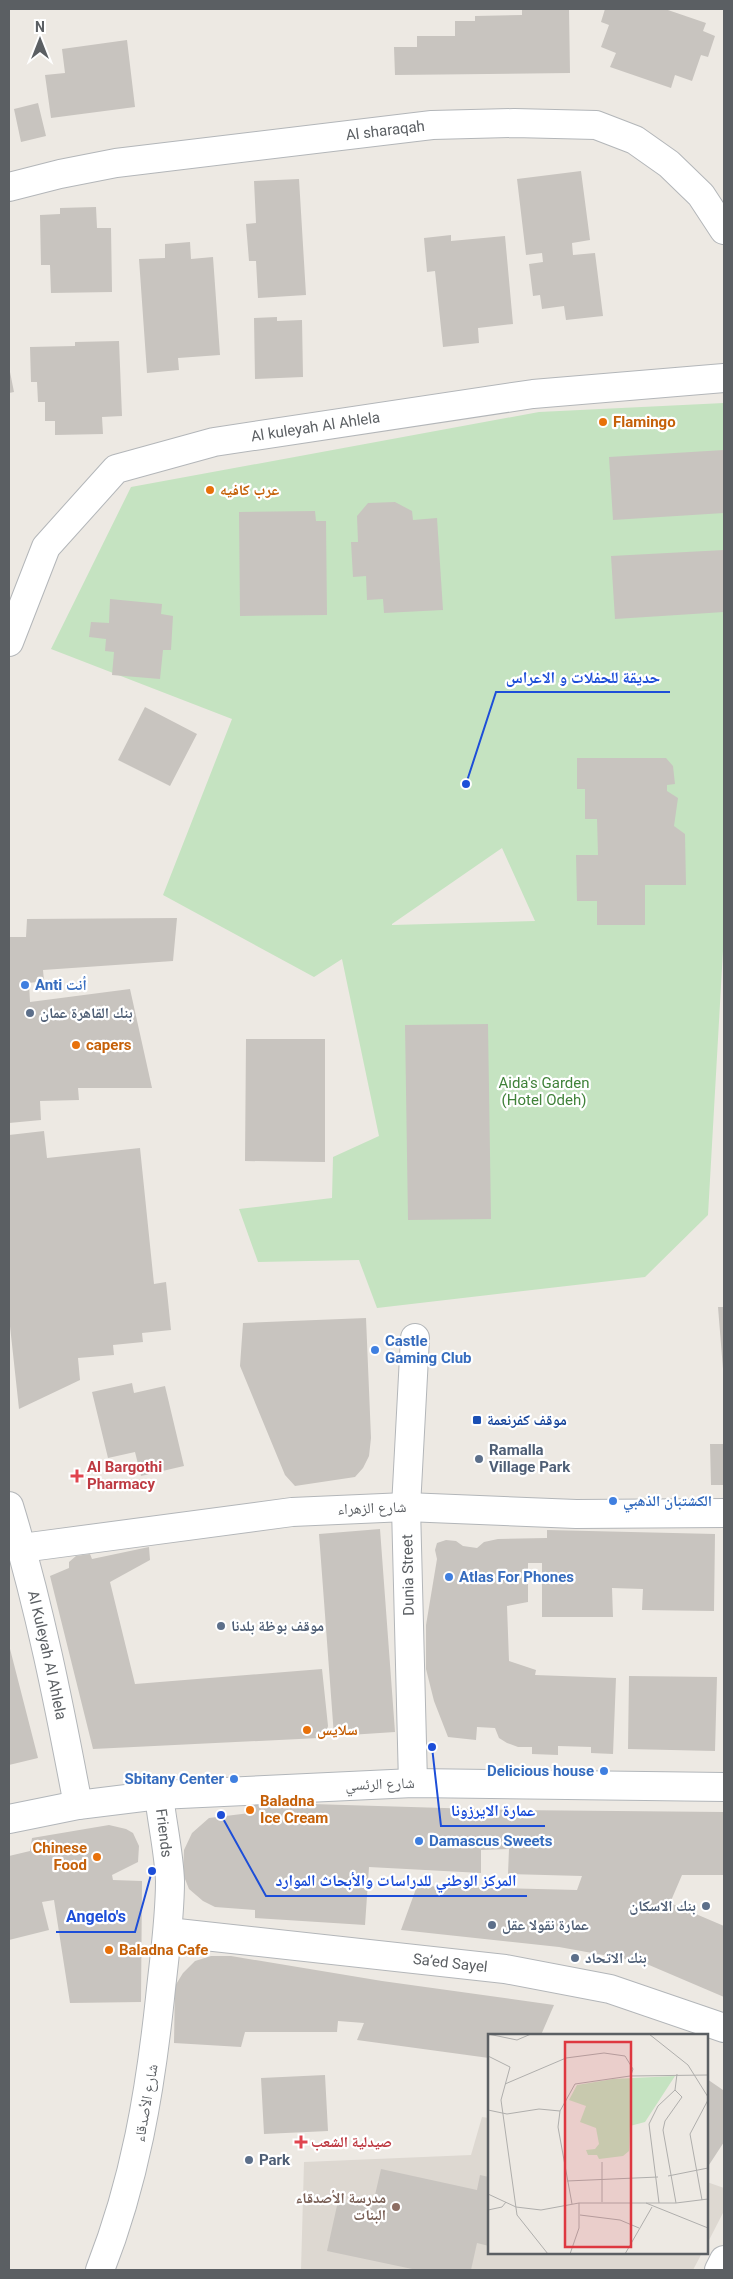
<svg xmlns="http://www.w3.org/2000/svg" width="733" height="2279" viewBox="0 0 733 2279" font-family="Roboto,'Noto Naskh Arabic',sans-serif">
<rect width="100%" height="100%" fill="#ede9e3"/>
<!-- education -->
<path fill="#ddd8d1" d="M482,2117L489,2118V2253H702L693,2270H301L304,2162L471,2155Z
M707,2182L724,2188V2211L707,2244Z"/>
<!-- green -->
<path fill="#c5e3c1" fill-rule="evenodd" d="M724,403V933L708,1215L645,1277L377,1308L359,1260L258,1262L239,1209L332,1198L333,1157L379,1136L342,959L314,977L163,895L232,719L51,649L131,487L539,412ZM502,848L535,921L392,925V924Z"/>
<!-- building -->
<path fill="#c8c4bf" d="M522,9H569L570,73L395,75L394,47H417V36H455V21H475V16L522,15Z
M605,9H665L706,23L703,31L715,36L708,57L701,55L692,81L675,75L671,88L610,67L616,53L601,47L609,25L601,22Z
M127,40L135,107L51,118L45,75L65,73L62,49Z
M38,103L46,136L21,142L14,109Z
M581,171L590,240L572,243L573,255L595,253L603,316L566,320L564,306L542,309L540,295L533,296L529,264L543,262L542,253L526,255L517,179Z
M299,179L306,295L258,298L256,261H249L246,224L256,223L254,181Z
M96,207L97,228H111L112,292L51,293L50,265H41L40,215L60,214V208Z
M451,235V241L505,236L513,324L478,328L479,343L443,347L435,271L427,272L424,238Z
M190,242L191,259L213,257L220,355L178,358L179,370L147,373L139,259L165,258V244Z
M277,317V321L302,320L303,377L255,379L254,318Z
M119,341L122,416L102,417L103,434L55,435V421H45V402H38L37,382H31L30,347L75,346V342Z
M9,367L14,392L9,393Z
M724,450V513L613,520L609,457Z
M395,502L412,511L413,520L437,518L443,610L384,613L383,599L367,600L366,576L353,577L351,542H358L357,516L368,503Z
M315,511L316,521H326L327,615L240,616L239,512Z
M724,550V612L615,619L611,556Z
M110,599L162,604L161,614L173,616L171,650H163L160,679L112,675L114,652L105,651L106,639L89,637L91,622L109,623Z
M145,707L197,734L170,786L118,760Z
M577,758H666L673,766L675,784L667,785V791L678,798L674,826L685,834L686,885H645V925H597V901H577L576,855H598L597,819H585V789H577Z
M177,918L173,961L43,970L44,981L29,983L30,1002L130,989L152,1088H78L79,1100L40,1101L41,1120L9,1123V937H26L27,919Z
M488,1024L491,1219L408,1220L405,1025Z
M246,1039H325V1162L245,1161Z
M44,1131L47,1158L140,1148L154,1284L166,1282L171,1330L142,1333L143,1342L113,1345L114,1355L78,1358L80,1380L19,1409L9,1317V1135Z
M718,1307H724V1368L723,1369Z
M366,1318L371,1438L369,1456L363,1468L355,1477L295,1486L285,1475L240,1366L243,1323Z
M132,1383L134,1393L165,1386L184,1466L141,1476L135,1452L108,1458L92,1392Z
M710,1444H724V1485H711Z
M380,1529L395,1732L334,1736L319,1534Z
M547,1530L715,1534L714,1611L642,1610L643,1589L612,1588L613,1617H542V1563H528V1602L507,1606L509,1661L536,1670L535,1675L616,1678L613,1754L591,1753V1747L558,1746V1755L532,1754V1747H518L507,1743L499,1738L495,1728L477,1727L476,1740L448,1737L434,1701L426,1669V1625L437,1559L435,1550L437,1543L446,1540L456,1541L463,1546L477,1548L484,1542L498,1539L547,1538Z
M149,1547L150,1560L110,1582L135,1684L322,1669L328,1726L326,1733L319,1738L93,1749L50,1576L69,1568V1562L76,1556L90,1554L92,1559Z
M9,1645L38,1758L9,1765Z
M629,1676L717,1677L715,1751L628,1749Z
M249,1802L510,1810L724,1812V1875H682L670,1903L724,1926V1997L642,1962L559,1947L401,1930L417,1886L577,1890L582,1876L508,1874L509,1849L481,1850V1873L369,1867L365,1925L255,1918V1910L215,1907L203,1901L189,1889L183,1874L184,1850L192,1833L209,1818L250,1813Z
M109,1825L126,1829L133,1833L139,1846L138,1862L112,1875L113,1880L142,1881L141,2002L70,2003L54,1900L42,1902L49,1930L9,1940V1856L30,1851L32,1838Z
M211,1956H231L382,1981L554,2005L541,2035H489V2058L357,2040L364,2023L338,2021L337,2032H245L241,2047L174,2043L175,1986L183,1973L195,1961Z
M325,2075L328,2131L264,2134L261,2078Z
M707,2079L723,2090L724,2088V2142L707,2168Z
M381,2169L477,2190L480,2175L489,2177V2246L477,2243L471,2270H417L327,2251L338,2201L372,2208Z"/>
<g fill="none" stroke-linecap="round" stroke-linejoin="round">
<defs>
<g id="street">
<path id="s1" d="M9,187L60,174L116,163L432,125L514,123L596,125L635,140L669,164L701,195L724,230"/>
<path id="s2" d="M9,642L46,547L116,469L214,442L533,394L724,378"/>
<path id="s3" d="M9,1506C39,1604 59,1704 78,1805"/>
<path d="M22,1548L292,1512L406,1507L576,1514L724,1513"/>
<path d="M413,1783L406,1507L415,1338"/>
<path id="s4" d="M168,1932L505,1969L610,1989L724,2028"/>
<path d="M100,2270C135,2181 150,2092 160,1998C164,1959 170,1920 170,1881C169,1853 162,1823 159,1795"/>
<path d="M719,2270L724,2260"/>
</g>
<path id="secondary" d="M9,1819L78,1805L159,1795L413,1783L724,1787"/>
</defs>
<!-- street casing -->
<use href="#street" stroke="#b3b6b9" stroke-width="30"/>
<!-- secondary casing -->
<use href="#secondary" stroke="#b2b6ba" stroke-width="30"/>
<!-- street -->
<use href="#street" stroke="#fff" stroke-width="28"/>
<!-- secondary -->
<use href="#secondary" stroke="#fff" stroke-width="28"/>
</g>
<!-- markers -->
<g fill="#e8710a" stroke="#fff" stroke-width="2">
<circle cx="603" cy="422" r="5"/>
<circle cx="210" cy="490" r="5"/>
<circle cx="76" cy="1045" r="5"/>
<circle cx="307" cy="1730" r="5"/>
<circle cx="250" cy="1810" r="5"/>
<circle cx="97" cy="1857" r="5"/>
<circle cx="109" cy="1950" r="5"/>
</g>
<g fill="#3f7fe0" stroke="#fff" stroke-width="2">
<circle cx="25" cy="985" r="5"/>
<circle cx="375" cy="1350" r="5"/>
<circle cx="613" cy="1501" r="5"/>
<circle cx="449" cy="1577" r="5"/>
<circle cx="604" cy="1771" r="5"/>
<circle cx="234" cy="1779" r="5"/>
<circle cx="419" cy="1841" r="5"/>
</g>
<g fill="#5c6f8a" stroke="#fff" stroke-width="2">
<circle cx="30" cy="1013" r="5"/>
<circle cx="479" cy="1459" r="5"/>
<circle cx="221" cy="1626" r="5"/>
<circle cx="706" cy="1906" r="5"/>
<circle cx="492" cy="1925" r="5"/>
<circle cx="575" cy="1958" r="5"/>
<circle cx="249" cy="2160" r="5"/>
</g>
<rect fill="#1a4fb4" stroke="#fff" stroke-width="2" x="472" y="1415" width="10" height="10" rx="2.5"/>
<g fill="#e0444e" stroke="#fff" stroke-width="2">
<path d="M74.5 1468.5h5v5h5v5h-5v5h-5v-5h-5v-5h5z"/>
<path d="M298.5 2134.5h5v5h5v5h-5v5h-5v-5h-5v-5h5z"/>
</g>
<circle fill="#8d6e63" stroke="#fff" stroke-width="2" cx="396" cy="2207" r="5"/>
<g text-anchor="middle" stroke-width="4.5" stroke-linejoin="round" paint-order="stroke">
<!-- street labels -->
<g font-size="15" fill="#5b5f63" stroke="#fff">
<text dy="5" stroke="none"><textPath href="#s1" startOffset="381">Al sharaqah</textPath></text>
<text dy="5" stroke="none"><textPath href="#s2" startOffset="411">Al kuleyah Al Ahlela</textPath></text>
<text transform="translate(372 1508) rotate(-2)" y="5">شارع الزهراء</text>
<text transform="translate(408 1575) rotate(-91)" y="5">Dunia Street</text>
<text dy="5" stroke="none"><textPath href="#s3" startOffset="154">Al Kuleyah Al Ahlela</textPath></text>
<text transform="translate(380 1784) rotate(-2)" y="5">شارع الرئسي</text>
<text transform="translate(164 1833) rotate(83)" y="5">Friends</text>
<text dy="5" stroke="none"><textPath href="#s4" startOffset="284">Sa’ed Sayel</textPath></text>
<text transform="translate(146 2103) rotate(-80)" y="5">شارع الأصدقاء</text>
</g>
<!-- food labels -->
<g font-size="15" font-weight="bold" fill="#c56008" stroke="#fff" text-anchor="start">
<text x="613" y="427">Flamingo</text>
<text x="220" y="495">عرب كافيه</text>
<text x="86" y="1050">capers</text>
<text x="317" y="1735">سلايس</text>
<text x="260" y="1806">Baladna<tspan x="260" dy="17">Ice Cream</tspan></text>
<text x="87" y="1853" text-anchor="end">Chinese<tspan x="87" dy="17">Food</tspan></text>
<text x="119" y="1955">Baladna Cafe</text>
</g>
<!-- shop labels -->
<g font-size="15" font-weight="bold" fill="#366cbe" stroke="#fff" text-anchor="start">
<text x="35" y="990">Anti أنت</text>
<text x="385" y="1346">Castle<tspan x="385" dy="17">Gaming Club</tspan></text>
<text x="623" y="1506">الكشتبان الذهبي</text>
<text x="459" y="1582">Atlas For Phones</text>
<text x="594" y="1776" text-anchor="end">Delicious house</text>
<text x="224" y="1784" text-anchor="end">Sbitany Center</text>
<text x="429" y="1846">Damascus Sweets</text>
</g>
<!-- service labels -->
<g font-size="15" font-weight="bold" fill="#4e5e75" stroke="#fff" text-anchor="start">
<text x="40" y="1018">بنك القاهرة عمان</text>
<text x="489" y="1455">Ramalla<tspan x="489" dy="17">Village Park</tspan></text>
<text x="231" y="1631">موقف بوظة بلدنا</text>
<text x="696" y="1911" text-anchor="end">بنك الاسكان</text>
<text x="502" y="1930">عمارة نقولا عقل</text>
<text x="585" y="1963">بنك الاتحاد</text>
<text x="259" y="2165">Park</text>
</g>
<!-- park labels -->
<g font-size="15" fill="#40823a" stroke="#fff">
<text x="544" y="1088">Aida's Garden<tspan x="544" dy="17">(Hotel Odeh)</tspan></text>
</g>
<!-- transit labels -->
<g font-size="15" font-weight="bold" fill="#164399" stroke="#fff" text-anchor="start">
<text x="487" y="1425">موقف كفرنعمة</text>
</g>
<!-- health labels -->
<g font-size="15" font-weight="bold" fill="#be3a42" stroke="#fff" text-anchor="start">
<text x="87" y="1472">Al Bargothi<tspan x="87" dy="17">Pharmacy</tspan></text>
<text x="311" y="2147">صيدلية الشعب</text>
</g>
<!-- education labels -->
<g font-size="15" font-weight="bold" fill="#785e54" stroke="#fff" text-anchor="end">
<text x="386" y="2203">مدرسة الأصدقاء<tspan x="386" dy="17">البنات</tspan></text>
</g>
</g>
<!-- overview -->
<g transform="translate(488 2034)">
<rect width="220" height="220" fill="#ede9e3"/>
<path d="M187,42L157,88L142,92L141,117L135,122L111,125L109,121H100L98,116L107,115L111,110L108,94L92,88L98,72L81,66L89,51L125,45Z" fill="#c5e3c1"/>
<path fill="none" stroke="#afaeac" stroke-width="1" d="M0,0L29,6L43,0M161,0L200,31L220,63M0,22L22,33L13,66L29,181L60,220M17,50L78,24L116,19L137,22L145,35L143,41M187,56L194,63L177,87L175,96L188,169M187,56L189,40M0,76L19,80L51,75L72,77M180,142L220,134M79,147L170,143M0,160L28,173L53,176L91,169H188L220,165M214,166L202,100L220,66M114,168V128M158,169L220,194M171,169L161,90L170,72L187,56M84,170L70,93L72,77L87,50L142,42L220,41M0,176L14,173L18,168M92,181L132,186L151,194M82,220L91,194V169M137,220L164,173"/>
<path fill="#de3840" fill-opacity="0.15" stroke="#de3840" stroke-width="2.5" d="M77,8H143V213H77Z"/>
<rect width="220" height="220" fill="none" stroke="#5b5f63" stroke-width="2.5"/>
</g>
<!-- callouts -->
<path fill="none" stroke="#1d4ed8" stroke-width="2" d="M466 784L496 692H670M432 1747L441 1826H545M221 1815L266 1896H527M152 1871L135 1932H56"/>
<g fill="#1d4ed8" stroke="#fff" stroke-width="2">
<circle cx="466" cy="784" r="5"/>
<circle cx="432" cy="1747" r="5"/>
<circle cx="221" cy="1815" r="5"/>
<circle cx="152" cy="1871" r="5"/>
</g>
<g font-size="16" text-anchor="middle" font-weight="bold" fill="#1d4ed8" stroke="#fff" stroke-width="4.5" stroke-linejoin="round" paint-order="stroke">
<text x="583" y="683">حديقة للحفلات و الاعراس</text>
<text x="493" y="1816">عمارة الايرزونا</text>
<text x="396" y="1886">المركز الوطني للدراسات والأبحاث الموارد</text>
<text x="96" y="1922">Angelo's</text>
</g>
<!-- border -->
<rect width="733" height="2279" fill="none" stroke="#5b5f63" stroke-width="20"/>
<!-- north arrow -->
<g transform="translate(40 40)" stroke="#ffffff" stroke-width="4" paint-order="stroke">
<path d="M0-4L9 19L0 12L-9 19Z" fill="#5b5f63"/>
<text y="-8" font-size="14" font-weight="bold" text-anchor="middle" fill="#5b5f63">N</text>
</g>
</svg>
